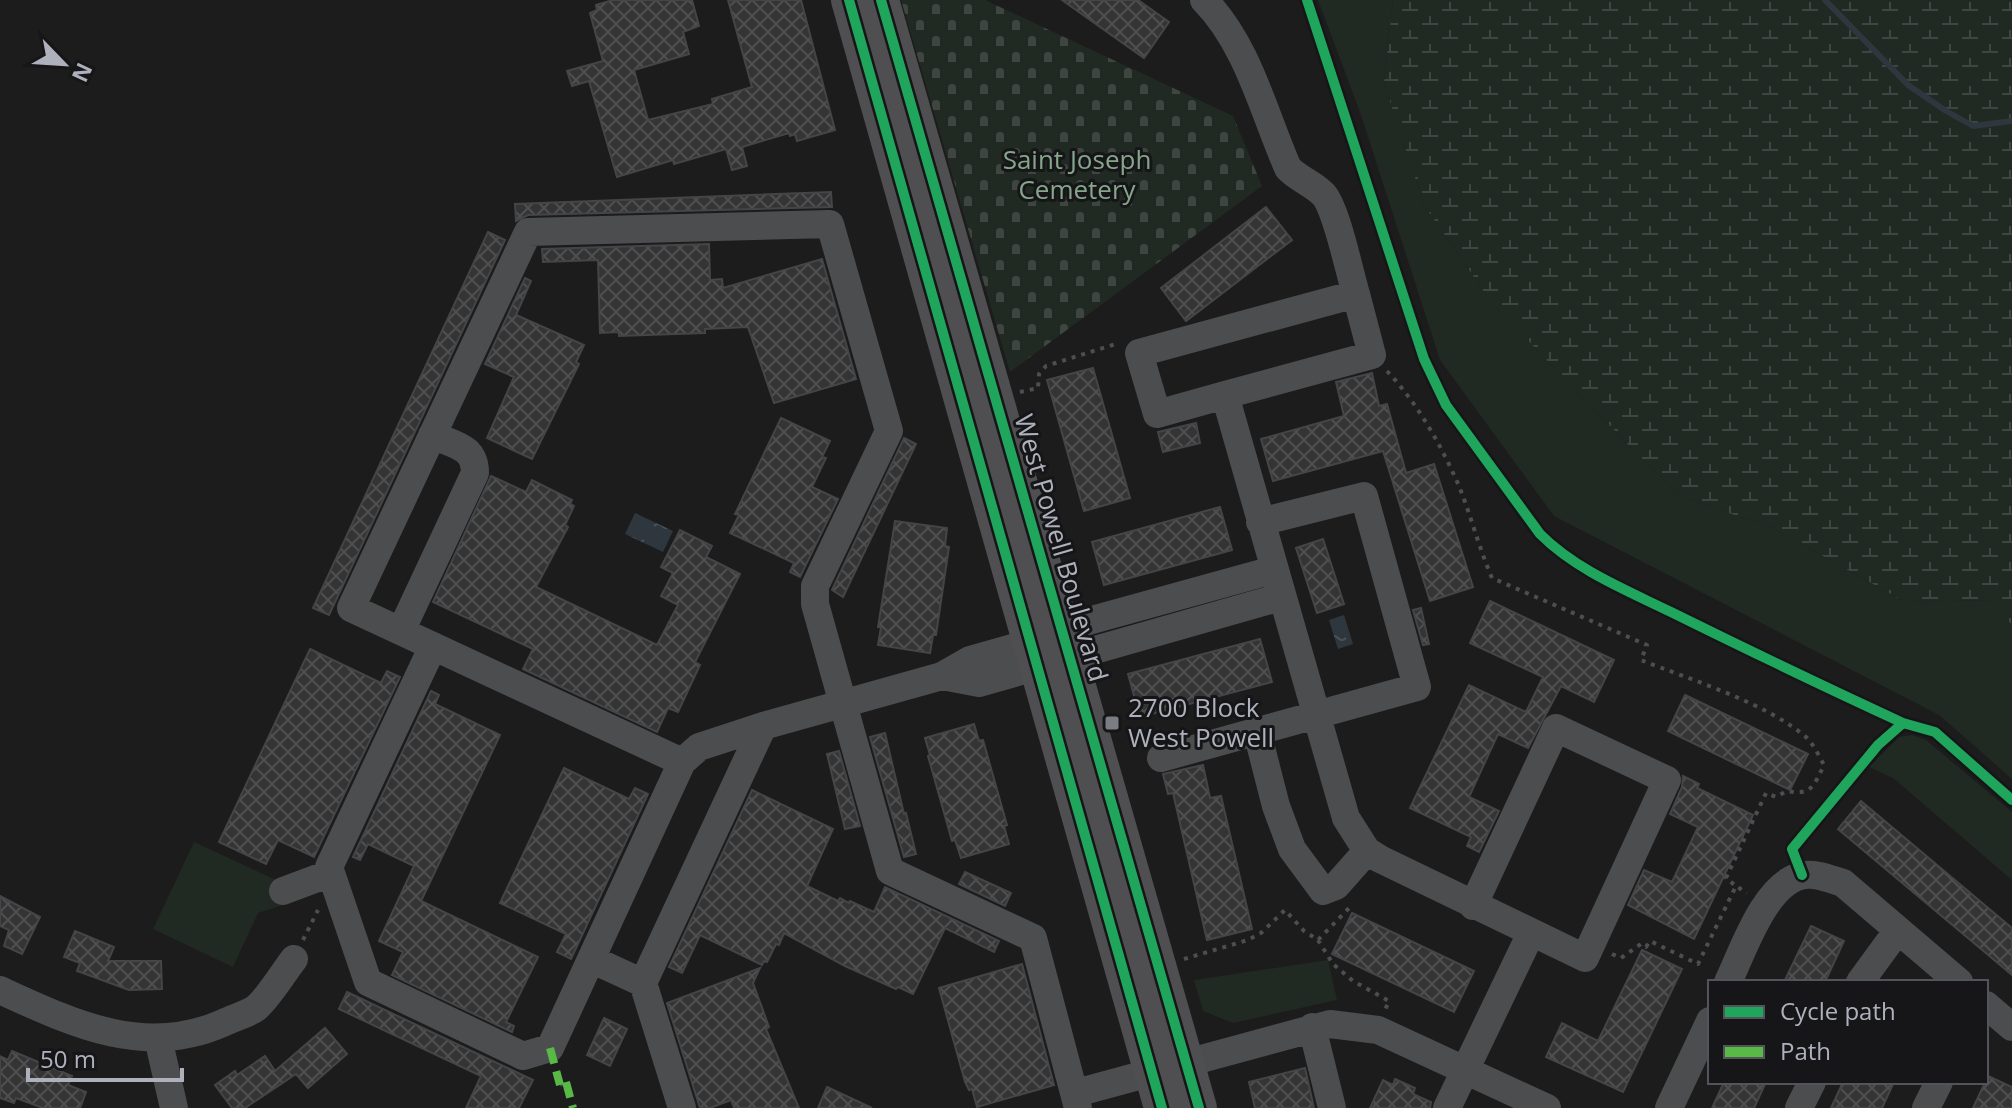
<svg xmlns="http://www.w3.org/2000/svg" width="2012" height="1108" viewBox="0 0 2012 1108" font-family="'Open Sans',sans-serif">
<defs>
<pattern id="wetland-marsh" width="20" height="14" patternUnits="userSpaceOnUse" patternTransform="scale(2)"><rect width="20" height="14" fill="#212923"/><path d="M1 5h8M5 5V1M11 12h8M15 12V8" fill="none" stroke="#3f4641"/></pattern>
<pattern id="cemetery-stones" width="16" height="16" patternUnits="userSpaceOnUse" patternTransform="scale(2)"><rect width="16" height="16" fill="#212923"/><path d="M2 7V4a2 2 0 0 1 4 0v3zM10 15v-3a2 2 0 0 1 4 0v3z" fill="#3f4641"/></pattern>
<pattern id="water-ripples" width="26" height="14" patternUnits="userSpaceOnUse" patternTransform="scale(2)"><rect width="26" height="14" fill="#2e363e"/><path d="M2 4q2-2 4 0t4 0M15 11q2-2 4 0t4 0" fill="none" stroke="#4a5158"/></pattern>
<pattern id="building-cross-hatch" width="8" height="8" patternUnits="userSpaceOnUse" patternTransform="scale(2)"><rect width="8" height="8" fill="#343434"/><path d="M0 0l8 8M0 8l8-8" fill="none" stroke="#4f4f4f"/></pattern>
</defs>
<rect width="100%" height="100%" fill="#1c1c1c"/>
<!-- green -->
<path fill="#212923" d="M1318,0H1393L1384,83L1424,205L1492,303L1640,457L1684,498L1773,528L1905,602L1988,600L2012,625V779L1939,715L1554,516L1440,360L1361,115Z
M1912,735L1926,740L2012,812V880L1893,778L1869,767L1899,737Z
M194,842L276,880L283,905L258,913L233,967L153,929Z
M1328,960L1337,1000L1233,1023L1203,1011L1194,980Z"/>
<!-- wetland -->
<path fill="url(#wetland-marsh)" d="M1393,0H2012V625L1988,600L1905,602L1773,528L1684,498L1640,457L1492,303L1424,205L1384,83Z"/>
<!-- cemetery -->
<path fill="url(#cemetery-stones)" d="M901,0H985L1233,116L1262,186L1010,372Z"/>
<!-- water -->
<path fill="url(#water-ripples)" d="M635,513L673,531L663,552L625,534Z
M1344,615L1353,644L1338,649L1329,620Z"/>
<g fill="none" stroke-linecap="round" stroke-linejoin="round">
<!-- stream -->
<path stroke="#2e363e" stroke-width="6" d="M1825,0L1908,85L1946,111L1973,126L2012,121"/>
</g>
<!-- building -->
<path fill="url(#building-cross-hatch)" stroke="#444548" stroke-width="2" d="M613,0H692L699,26L683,32L689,54L634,70L648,120L713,104L712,99L752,87L728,0H801L835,130L797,141L795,134L790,136L789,133L742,147L747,166L732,170L726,149L674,164L673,160L617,177L589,81L572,86L567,71L603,61L590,13L597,10L596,5Z
M1062,0H1138L1169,22L1144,58Z
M831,192L832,207L528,215L516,221L515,204Z
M1266,207L1292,240L1186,321L1161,288Z
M488,232L505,240L329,615L313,608Z
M709,244L710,280L722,279L723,288L822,259L856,379L774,403L748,327L705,329V333L619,336V332L600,333L598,260L543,262L542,249Z
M525,278L531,281L516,315L584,345L576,362L579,364L532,459L487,438L514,377L485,364Z
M1093,368L1130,498L1084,511L1047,380Z
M1372,373L1379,406L1387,404L1406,473L1434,464L1473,587L1430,601L1383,451L1273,481L1261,439L1344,416L1336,382Z
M781,418L830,441L822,457L826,458L812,487L838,499L800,577L790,572L794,563L730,533L739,515L735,514Z
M1196,423L1200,443L1163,452L1158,432Z
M904,438L916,444L843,597L832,590Z
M491,476L526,492L532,480L572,500L570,504L574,506L565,525L568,527L536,587L657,645L678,605L661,596L673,573L661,567L680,530L712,546L706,557L740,574L695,662L700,665L678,712L668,708L657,732L523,669L533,649L433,602Z
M1220,507L1232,550L1104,585L1092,542Z
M895,521L947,528L945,546L949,547L936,635H933L930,653L878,645L881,627H878Z
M1323,539L1344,604L1317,613L1296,548Z
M1490,601L1614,660L1594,702L1561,686L1528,748L1498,734L1469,797L1499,811L1479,852L1467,846L1471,837L1410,808L1469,685L1526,712L1543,677L1470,643Z
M1421,608L1429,644L1423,645L1413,610Z
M1260,639L1272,682L1140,717L1128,674Z
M310,649L381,683L387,671L400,677L314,857L278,840L266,864L219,842Z
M431,691L439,695L435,704L500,735L421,901L538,957L506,1022L514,1026L512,1032L392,975L403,952L379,941L414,866L368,844L360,860L353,857Z
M1685,695L1808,754L1790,790L1668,731Z
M974,724L979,741L983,740L1007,825L1004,826L1009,844L961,858L955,840L952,841L928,756L930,755L925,738Z
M885,733L904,814L906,813L916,854L904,857L870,737Z
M839,751L860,826L845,829L827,754Z
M1203,765L1210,798L1221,796L1252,929L1207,940L1173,793L1168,794L1163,774Z
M564,768L629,799L635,788L648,794L571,959L557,952L566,934L500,903Z
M1683,776L1699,784L1697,788L1753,815L1694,939L1628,905L1644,870L1672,882L1698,827L1670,814L1682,787Z
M752,790L833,829L807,886L838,901L840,898L849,903L850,901L874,912L885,887L999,941L994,952L945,928L913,994L898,987L896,989L845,966L784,933L779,945L776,944L767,962L764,961L762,965L700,935L682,973L669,967Z
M1861,801L2012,928V975L1838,829Z
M965,872L1011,893L1005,906L959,884Z
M0,896L40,917L22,954L4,946L9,930L0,926Z
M1352,913L1474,971L1454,1012L1332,954Z
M1811,926L1844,941L1825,982H1784Z
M75,931L114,947L108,961H161L162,989L129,990L77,971L80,963L64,957Z
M1642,950L1682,969L1623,1092L1546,1057L1562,1023L1598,1041Z
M1022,964L1054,1085L977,1107L972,1089L969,1090L965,1082L939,988Z
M760,968L753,983L769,1027L766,1029L799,1108H734L731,1100L710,1108H700L667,1003Z
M347,992L533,1080L519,1108H466L481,1076L339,1009Z
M604,1018L627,1029L610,1066L587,1055Z
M325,1028L347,1054L308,1088L296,1074L245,1108H232L215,1085L235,1071L237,1075L265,1056L275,1071Z
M12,1051L72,1076L68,1085L86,1092L80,1108H43L16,1098L14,1103L0,1098V1056L8,1060Z
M1305,1068L1314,1108H1255L1249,1082Z
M1988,1076L2012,1087V1108H1973Z
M1395,1079L1415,1088L1413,1094L1431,1102L1430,1108H1370L1383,1080L1393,1085Z
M1724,1082H1766L1754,1108H1712Z
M1843,1082H1894L1882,1108H1831Z
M827,1087L872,1108H818Z"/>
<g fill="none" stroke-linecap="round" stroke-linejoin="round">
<!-- path -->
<path stroke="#4d4e51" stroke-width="4" stroke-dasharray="4 6" stroke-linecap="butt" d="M1387,371C1418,404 1441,445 1459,486C1471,516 1479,548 1492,578L1647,645L1641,660C1691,680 1767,703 1807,738C1814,745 1819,756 1824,765C1814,785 1812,796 1787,791L1776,797L1766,793L1726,878L1736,886
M1020,392L1038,388L1039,374L1046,366L1119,343
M303,940L318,910
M1318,940L1333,964L1353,981L1389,1001L1385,1010
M1612,954L1621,958L1641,944L1646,947L1650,941L1698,964L1736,886L1747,893
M1184,959L1248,940L1261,933L1285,910L1304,931L1318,940L1352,905
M560,1085L566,1082"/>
<!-- minor -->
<path stroke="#4c4d4f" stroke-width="28" d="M1204,0C1248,45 1263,111 1288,168C1298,179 1314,184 1324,195C1337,211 1349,271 1356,294
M1225,395L1157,414L1139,353L1356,294L1372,355L1225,395L1346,818L1367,851L1380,859L1585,958L1667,780L1556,728L1473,906
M401,631L475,473C475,446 454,445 432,435
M433,646L329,867L368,982L523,1056L550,1048L682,762
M942,676L979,683L1281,597
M1257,732L1276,806L1292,849L1323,891L1336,886L1367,851
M1161,758L1417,687L1364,496L1260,522
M283,891L331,873
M591,959L643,983
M1728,982C1743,951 1764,886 1800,876C1814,872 1830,879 1843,883L1959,982
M1860,982L1898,930
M0,990C72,1023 144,1058 223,1023C233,1018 248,1014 256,1008C269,997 283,973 294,959
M1986,1005L2012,1027
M1312,1027L1332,1108
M158,1038L174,1108
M1076,1093L1330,1024L1378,1030L1547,1108
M682,1108L643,983L763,726
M1078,1108L1033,938L890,871L815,604V586L889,431L830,224L528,232L351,608L682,762L699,747L763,726L942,676L970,660L1016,647L1081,623L1273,570
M1447,1108L1531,933
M1669,1108L1710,1021
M1799,1108L1812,1082
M1926,1108L1939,1082"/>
<!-- major -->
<path stroke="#4f4f52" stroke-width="36" d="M849,0L1162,1108
M881,0L1199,1108"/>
<!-- quiet -->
<path stroke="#58b947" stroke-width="8" stroke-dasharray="16 8" stroke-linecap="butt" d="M550,1048L560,1085
M566,1082L573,1108"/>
<defs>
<path id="cycleway" d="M849,0L1162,1108
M881,0L1199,1108
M1307,0L1424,359L1446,405L1540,534C1576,570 1626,590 1671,612C1748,650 1825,687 1903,723L1935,732L2012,800
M1802,875L1792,849L1878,745L1903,723"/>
</defs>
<!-- cycleway casing -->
<use href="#cycleway" stroke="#161618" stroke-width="15"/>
<!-- cycleway -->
<use href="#cycleway" stroke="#20a55d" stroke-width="10"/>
</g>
<!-- markers -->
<rect fill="#7b7d84" stroke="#161618" stroke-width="3" x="1104" y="715" width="16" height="16" rx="4"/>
<g text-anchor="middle" stroke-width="6" stroke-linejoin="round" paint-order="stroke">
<!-- park labels -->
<g font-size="26" fill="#85a68a" stroke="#161618">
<text x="1077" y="169">Saint Joseph<tspan x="1077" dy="30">Cemetery</tspan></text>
</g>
<!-- street labels -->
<g font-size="26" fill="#aeb1bc" stroke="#161618">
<text transform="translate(1061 548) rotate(74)" y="9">West Powell Boulevard</text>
</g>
<!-- poi labels -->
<g font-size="26" fill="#aeb1bc" stroke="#161618" text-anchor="start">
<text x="1128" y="717">2700 Block<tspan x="1128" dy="30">West Powell</tspan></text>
</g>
</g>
<!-- legend -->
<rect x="1708" y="980" width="280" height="104" fill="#161618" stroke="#53545a" stroke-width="2"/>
<rect x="1724" y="1006" width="40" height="12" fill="#20a55d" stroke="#53545a" stroke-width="2"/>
<text x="1780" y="1020" font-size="24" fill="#aeb1bc">Cycle path</text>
<rect x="1724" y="1046" width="40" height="12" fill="#58b947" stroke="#53545a" stroke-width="2"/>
<text x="1780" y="1060" font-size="24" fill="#aeb1bc">Path</text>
<!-- north arrow -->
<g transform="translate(64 64) rotate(115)" stroke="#161618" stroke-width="6" paint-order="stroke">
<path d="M0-6L14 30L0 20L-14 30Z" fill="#aeb1bc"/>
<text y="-12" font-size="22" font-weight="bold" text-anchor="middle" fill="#aeb1bc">N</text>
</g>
<!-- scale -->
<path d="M28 1068v12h154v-12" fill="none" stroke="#aeb1bc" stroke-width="4"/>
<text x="40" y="1068" font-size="24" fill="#aeb1bc" stroke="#161618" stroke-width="6" paint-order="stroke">50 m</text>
</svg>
